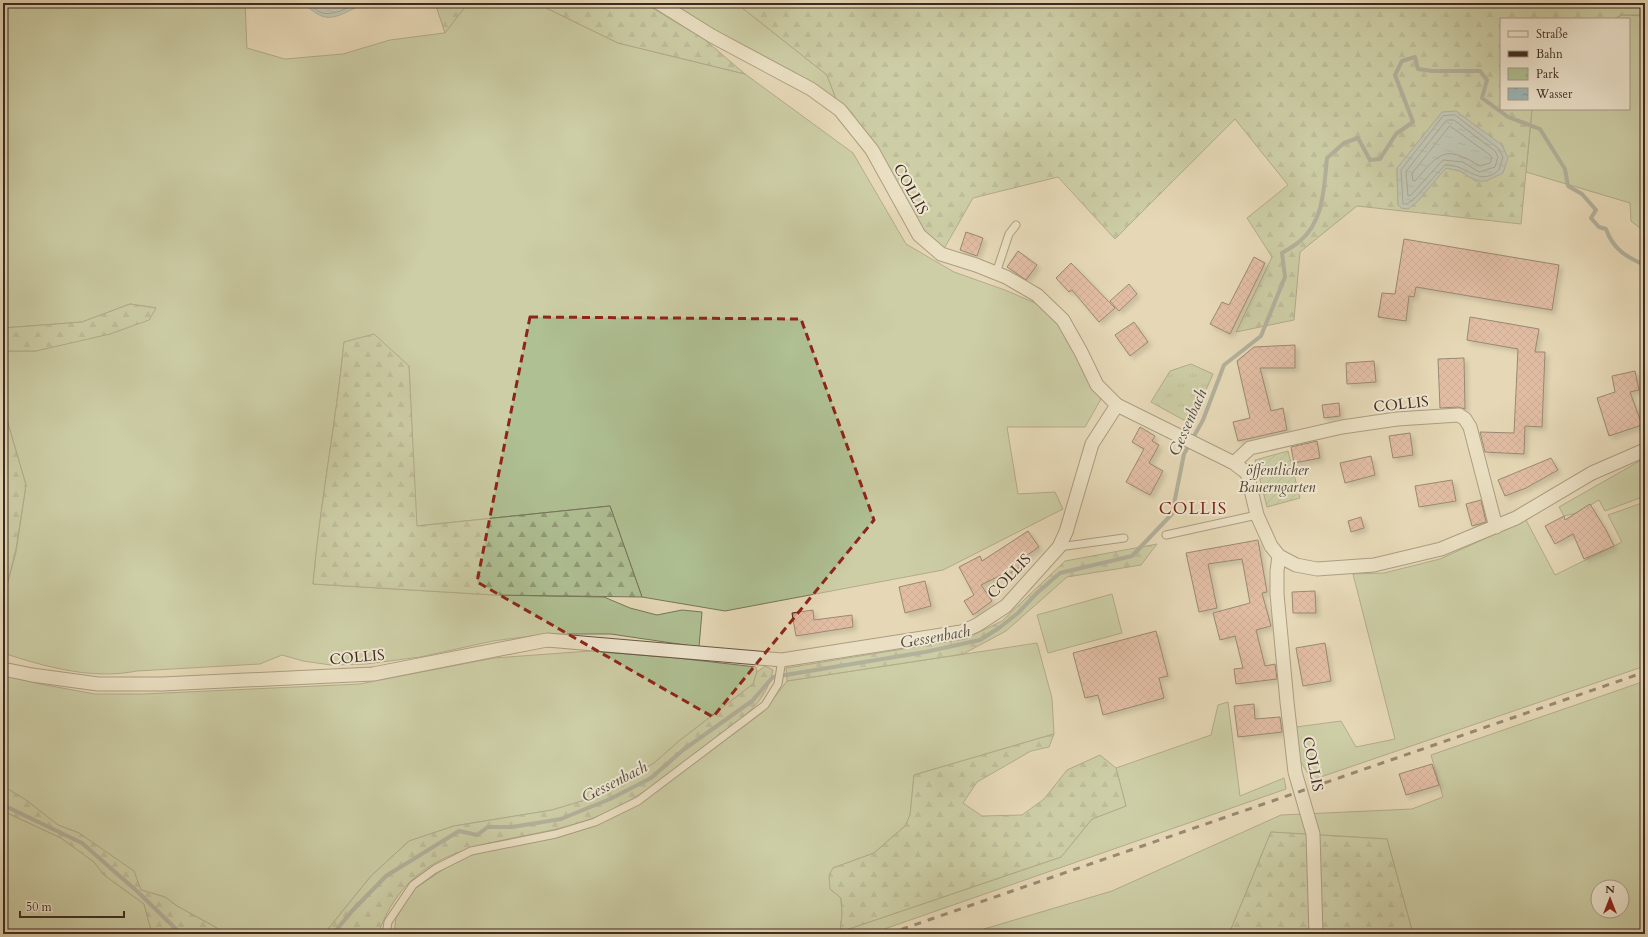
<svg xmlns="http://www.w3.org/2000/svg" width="1648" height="937" viewBox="0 0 1648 937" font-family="Cardo,serif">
<defs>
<pattern id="forest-firs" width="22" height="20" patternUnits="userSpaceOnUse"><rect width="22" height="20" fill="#afc093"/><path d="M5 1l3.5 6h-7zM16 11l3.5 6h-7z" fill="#909c78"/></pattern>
<pattern id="park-tufts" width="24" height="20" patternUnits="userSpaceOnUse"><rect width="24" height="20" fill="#afc093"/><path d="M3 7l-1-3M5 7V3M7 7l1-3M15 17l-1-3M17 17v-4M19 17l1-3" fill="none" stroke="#909c78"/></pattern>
<pattern id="garden-furrows" width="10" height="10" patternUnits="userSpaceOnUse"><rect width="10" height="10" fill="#afc093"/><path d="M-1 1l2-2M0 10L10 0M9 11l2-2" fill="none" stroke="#909c78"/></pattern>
<pattern id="water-ripples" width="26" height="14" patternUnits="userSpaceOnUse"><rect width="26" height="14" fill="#9ab7b8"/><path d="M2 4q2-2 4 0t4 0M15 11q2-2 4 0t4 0" fill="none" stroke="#7f9595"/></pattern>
<pattern id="building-cross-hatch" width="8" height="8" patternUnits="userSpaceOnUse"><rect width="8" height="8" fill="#dd9b8d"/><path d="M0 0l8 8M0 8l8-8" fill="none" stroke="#b47f73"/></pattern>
<filter id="shadow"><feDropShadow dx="3.5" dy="3.5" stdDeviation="2" flood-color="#0004"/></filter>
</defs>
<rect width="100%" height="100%" fill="#e6d8b6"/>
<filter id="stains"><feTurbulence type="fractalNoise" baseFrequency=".005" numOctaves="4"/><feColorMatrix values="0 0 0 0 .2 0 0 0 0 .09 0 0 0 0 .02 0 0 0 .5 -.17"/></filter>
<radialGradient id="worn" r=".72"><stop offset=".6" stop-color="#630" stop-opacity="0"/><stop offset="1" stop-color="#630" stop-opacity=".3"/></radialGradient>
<!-- grass -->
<path fill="#afc093" stroke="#76755a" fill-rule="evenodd" d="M3,3H245L247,48L285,59L343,54L390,40L444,33L468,3H536L618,43L745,74L853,153L906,244L954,272L1005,290L1035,303L1059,324L1082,364L1092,387L1101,399L1085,427H1007L1018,494L1055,492L1063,509L943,570L725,611L642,597L610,506L416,526L409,366L344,342C336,423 320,503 313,584L494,595L604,597L630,608L657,615L682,610L702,612L699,647L611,634H546L493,641L420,657L366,664L331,665L303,661L282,655L260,664L137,671C92,680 46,667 3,653V584L7,585L16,552L26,485L7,420L3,421V351H36L156,308L130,304L82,322L3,328Z
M659,3H736L827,75L840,110Z
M1622,15L1645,16V232L1631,221L1630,203L1526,172L1532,109H1629V19H1613Z
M1645,458V496L1605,511L1599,500L1577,513L1564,516L1559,507Z
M1645,502V666L1312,780L1299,759L1296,727L1341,721L1356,747L1395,739L1353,574L1384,573L1440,559L1526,520L1555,575L1622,542L1608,515Z
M1112,594L1122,633L1048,653L1037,615Z
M1037,643L1052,698L1054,734L914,775L910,816L905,826L874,853L833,868L830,889L841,898L842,914L840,932L1061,857L1092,819L1126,806L1116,768L1211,735L1218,705L1228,702L1240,796L1284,778L1286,789L870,934H394L396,918L414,889L444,869L472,854L556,838L597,825L642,802L763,712L787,681Z
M590,651L677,658L756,667L757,672L753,684L679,741L654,763L608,791L592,798L552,810L454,826L409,841L371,876L324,934H221L217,928L177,906L165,897L141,890L133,871L79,833L58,825L26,800L3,786V674L40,684L95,694H143L360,684L494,658Z
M1645,681V934H1413L1387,839L1271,832L1229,934H967L1112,891L1281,815L1412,809L1443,797L1431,755ZM1598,887H1622V911H1598Z
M3,811L61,838L94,862L104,875L144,904L152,934H3Z"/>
<!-- forest -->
<path fill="url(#forest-firs)" stroke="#76755a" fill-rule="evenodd" d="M435,3H468L445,33Z
M536,3H644L704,39L745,74L618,43Z
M736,3H1645V15H1622L1613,19H1501V109H1532L1521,224L1357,206L1300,252L1294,320L1236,332L1272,257L1247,218L1288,185L1235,119L1115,239L1058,177L973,198L941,254L916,230L840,110L827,75ZM1508,158L1476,181L1461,171L1446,168L1398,205L1397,168Z
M130,304L156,308L149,320L110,334L36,351H3V328L82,322Z
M374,334L409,366L417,526L610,506L642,597L494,595L313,584C320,503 336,423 344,342Z
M7,420L26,485L16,549L7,585L3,584V421Z
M1157,544L1141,565L1067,577L1006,631L963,654L787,681L786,668L965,639L1002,621L1065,561Z
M765,666L773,670C766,705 740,719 714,739C678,767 643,797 601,815C516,850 416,828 378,934H324L371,876L409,841L454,826L552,810L592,798L608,791L654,763L679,741L753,684L757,672Z
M1054,734L1049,747L1031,751L977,782L963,803L982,816L1022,815L1044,799L1067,770L1100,755L1116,768L1126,806L1092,819L1061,857L840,932L842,914L841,898L830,889L829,875L833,868L874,853L905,826L910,815L914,775Z
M3,786L26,800L58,825L79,833L134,871L141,890L165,897L177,906L217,928L221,934H152L144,904L104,875L94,862L61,838L3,811Z
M1271,832L1387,839L1413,934H1229Z"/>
<!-- park -->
<path fill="url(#park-tufts)" stroke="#76755a" d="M1191,364L1213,374L1191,424L1151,402L1170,371Z"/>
<!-- garden -->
<path fill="url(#garden-furrows)" stroke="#76755a" d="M1288,451L1300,498L1267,507L1255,460Z"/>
<!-- water -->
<path fill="url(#water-ripples)" stroke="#757f7c" d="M307,3H378C373,3 367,3 362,5C339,14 329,27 307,6Z
M1456,111L1502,145L1508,158L1503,173L1486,181H1476L1460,171L1446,168L1418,201L1408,209L1401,208L1398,205L1397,168L1442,112Z"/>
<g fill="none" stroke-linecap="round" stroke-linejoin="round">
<!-- shore -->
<path stroke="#6c706c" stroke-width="1" d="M311,3C320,23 344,10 357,3
M1455,115L1498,148L1503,157L1499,170C1478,188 1468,164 1445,165L1415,198L1407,204H1403L1401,170L1443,116Z
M1447,120H1454L1495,151L1498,157L1495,167L1479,172L1463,162L1443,160L1411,195L1408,196L1406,172Z
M1450,126L1490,155L1492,158L1490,163L1480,166C1444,144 1440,153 1415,181H1413L1412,174Z"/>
<!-- stream -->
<path stroke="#757f7c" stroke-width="4" d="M3,805L82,843L139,893L181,934
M333,934L352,911L386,876L459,831L477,835L488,827H512L561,819L610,799L651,778L683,750L752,701L773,677L925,652L980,640L999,628L1018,613L1038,592L1060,573L1132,556L1172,514L1184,454L1203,420L1224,365L1261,336L1285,277L1282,253C1288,249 1295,246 1300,241C1324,221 1324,187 1327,158L1344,143L1358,138L1370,160L1380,159L1396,134L1413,122L1395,75L1402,61L1415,57L1418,69L1432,71H1480L1487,80L1482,98L1508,117L1540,129L1565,169L1568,186L1582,194L1596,210L1591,218L1599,227L1606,229C1613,249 1626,257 1645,265"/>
</g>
<!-- building -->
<path fill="url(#building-cross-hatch)" stroke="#3d2a21" filter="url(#shadow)" d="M966,232L983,238L977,256L960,250Z
M1404,239L1559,265L1552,310L1416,287L1414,297L1409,296L1406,321L1378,317L1382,293L1395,294Z
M1018,251L1037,265L1026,280L1007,267Z
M1254,257L1265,263L1230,334L1210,324L1222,302L1229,305Z
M1071,263L1115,308L1099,322L1072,290L1069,292L1056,278Z
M1129,284L1137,294L1119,311L1110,301Z
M1470,317L1539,329L1535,352H1545L1542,427L1525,426L1524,454L1485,452L1480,432L1514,433L1518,349L1467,340Z
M1134,322L1148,342L1130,356L1115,335Z
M1295,345V368H1260L1271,411L1283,408L1287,430L1238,441L1233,422L1250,418L1237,361L1254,347Z
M1464,358L1465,409L1458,407L1440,408L1438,359Z
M1374,361L1376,382L1347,384L1346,363Z
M1635,371L1639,390L1630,392L1642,425L1609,436L1597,398L1615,392L1612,376Z
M1339,403L1340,416L1324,418L1322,405Z
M1140,427L1155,436L1152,441L1159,445L1149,463L1163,471L1150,495L1126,482L1144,449L1132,442Z
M1410,433L1413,455L1393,458L1389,436Z
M1317,441L1320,458L1294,463L1291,447Z
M1371,456L1375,475L1345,483L1340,463Z
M1551,458L1558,470L1526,488L1505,496L1498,480Z
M1452,480L1456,501L1419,507L1415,486Z
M1481,500L1486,522L1472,526L1466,504Z
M1590,504L1606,530L1614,546L1584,559L1573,534L1555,544L1545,526L1564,516L1565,520Z
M1361,517L1364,528L1351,532L1348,521Z
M1028,531L1039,547L1017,562L1020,567L1002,578L1001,575L981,585L992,601L973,615L964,601L974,595L959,567L980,556L982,561Z
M1258,540L1267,592L1262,593L1271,626L1256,630L1265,666L1275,664L1277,679L1236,684L1234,669L1243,668L1235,636L1220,640L1213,613L1250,603L1242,559L1208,564L1217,608L1199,612L1186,553Z
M925,581L931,606L905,613L899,587Z
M1315,591L1316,613H1293L1292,592Z
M813,610L814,620L852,615L853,627L796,636L792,613Z
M1156,631L1168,676L1159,678L1164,698L1103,715L1098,695L1085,698L1073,653Z
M1325,643L1331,681L1303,686L1296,648Z
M1254,704L1255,719L1280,717L1282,732L1238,737L1234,706Z
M1432,764L1439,785L1406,795L1399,774Z"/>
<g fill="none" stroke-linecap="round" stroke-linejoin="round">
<defs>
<path id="service" d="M996,273L1009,234L1016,225
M1166,535L1257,515
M1059,547L1124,538
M386,934L388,922L413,885L435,869L471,851L556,834L595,822L638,801L765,705L778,684L782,660"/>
<path id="minor" d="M659,3L712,36L811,89L840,110L872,150L919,235L941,254L976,265L1006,277L1037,295L1063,320L1081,352L1097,385L1117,405L1234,463L1247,473L1257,515L1271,546L1279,556L1296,565L1317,569L1374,565L1441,549L1516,518L1592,473L1645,450
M1234,463L1250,448L1342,427L1397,419L1459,415L1465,419L1470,427L1496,527
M1279,556L1277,571V594L1287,702L1295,772L1313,834L1316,934
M3,669L32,675L98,684H162L373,674L547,640L782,660L961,632L977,625L1006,606L1059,547L1066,532L1092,444L1117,405"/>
</defs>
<!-- service casing -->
<use href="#service" stroke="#675646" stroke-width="9"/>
<!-- minor casing -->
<use href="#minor" stroke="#675646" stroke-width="15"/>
<!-- service -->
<use href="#service" stroke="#efe6d0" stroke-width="7"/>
<!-- minor -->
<use href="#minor" stroke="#efe6d0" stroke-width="13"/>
<!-- rail -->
<path stroke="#3d2a21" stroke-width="3" stroke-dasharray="7 7" stroke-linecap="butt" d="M888,934L1645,672"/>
</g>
<!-- marked area -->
<path d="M0 0H1648V937H0ZM530,317L801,319L874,520L713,717L477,582Z" fill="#e6d8b6" fill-opacity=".55" fill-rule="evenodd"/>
<path fill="none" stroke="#8f2418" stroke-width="3" stroke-dasharray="8 5" stroke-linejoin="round" d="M530,317L801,319L874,520L713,717L477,582Z"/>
<g text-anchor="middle" stroke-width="4" stroke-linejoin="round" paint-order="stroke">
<!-- street labels -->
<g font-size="15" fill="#3d2a21" stroke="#efe6d0">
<text transform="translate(911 189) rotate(61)" y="5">COLLIS</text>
<text transform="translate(1401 404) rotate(-6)" y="5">COLLIS</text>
<text transform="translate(1009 576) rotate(-46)" y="5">COLLIS</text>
<text transform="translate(357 657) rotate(-5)" y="5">COLLIS</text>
<text transform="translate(1313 764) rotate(79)" y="5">COLLIS</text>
</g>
<!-- park labels -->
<g font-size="15" font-style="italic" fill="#544838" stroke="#efe6d0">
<text x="1277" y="475">öffentlicher<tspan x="1277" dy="17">Bauerngarten</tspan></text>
</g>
<!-- water labels -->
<g font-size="16" font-style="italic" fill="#544d47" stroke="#efe6d0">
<text transform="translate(1187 422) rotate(-66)" y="6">Gessenbach</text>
<text transform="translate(935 636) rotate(-10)" y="6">Gessenbach</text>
<text transform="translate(614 781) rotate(-27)" y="6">Gessenbach</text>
</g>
<!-- quarter labels -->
<g font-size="17" letter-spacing="1" fill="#7a1f14" stroke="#efe6d0">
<text x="1193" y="514">COLLIS</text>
</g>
</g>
<!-- margin -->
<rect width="1648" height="937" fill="none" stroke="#e6d8b6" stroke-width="16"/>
<rect x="4" y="4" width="1640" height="929" fill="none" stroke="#3d2a21" stroke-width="2"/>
<rect x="8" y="8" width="1632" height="921" fill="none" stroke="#3d2a21"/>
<!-- legend -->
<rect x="1500" y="18" width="130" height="92" fill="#efe6d0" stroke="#a89b8a"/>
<rect x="1508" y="31" width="20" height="6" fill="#efe6d0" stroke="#a89b8a"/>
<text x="1536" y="38" font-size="12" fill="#3d2a21">Straße</text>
<rect x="1508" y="51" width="20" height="6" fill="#3d2a21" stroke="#a89b8a"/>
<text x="1536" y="58" font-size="12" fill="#3d2a21">Bahn</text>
<rect x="1508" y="68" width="20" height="12" fill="url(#park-tufts)" stroke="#a89b8a"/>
<text x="1536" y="78" font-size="12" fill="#3d2a21">Park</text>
<rect x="1508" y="88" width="20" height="12" fill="url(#water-ripples)" stroke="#a89b8a"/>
<text x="1536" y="98" font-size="12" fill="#3d2a21">Wasser</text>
<!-- north arrow -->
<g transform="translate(1610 899)"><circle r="19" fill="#efe6d0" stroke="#a89b8a"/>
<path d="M0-3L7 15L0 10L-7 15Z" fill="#8f2418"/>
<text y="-6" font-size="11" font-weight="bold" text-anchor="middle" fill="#3d2a21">N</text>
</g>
<!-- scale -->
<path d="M20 911v6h104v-6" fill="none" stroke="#3d2a21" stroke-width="2"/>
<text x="26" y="911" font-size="12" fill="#3d2a21" stroke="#efe6d0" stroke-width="3" paint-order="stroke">50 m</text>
<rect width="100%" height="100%" filter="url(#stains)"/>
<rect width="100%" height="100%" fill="url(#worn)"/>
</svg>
